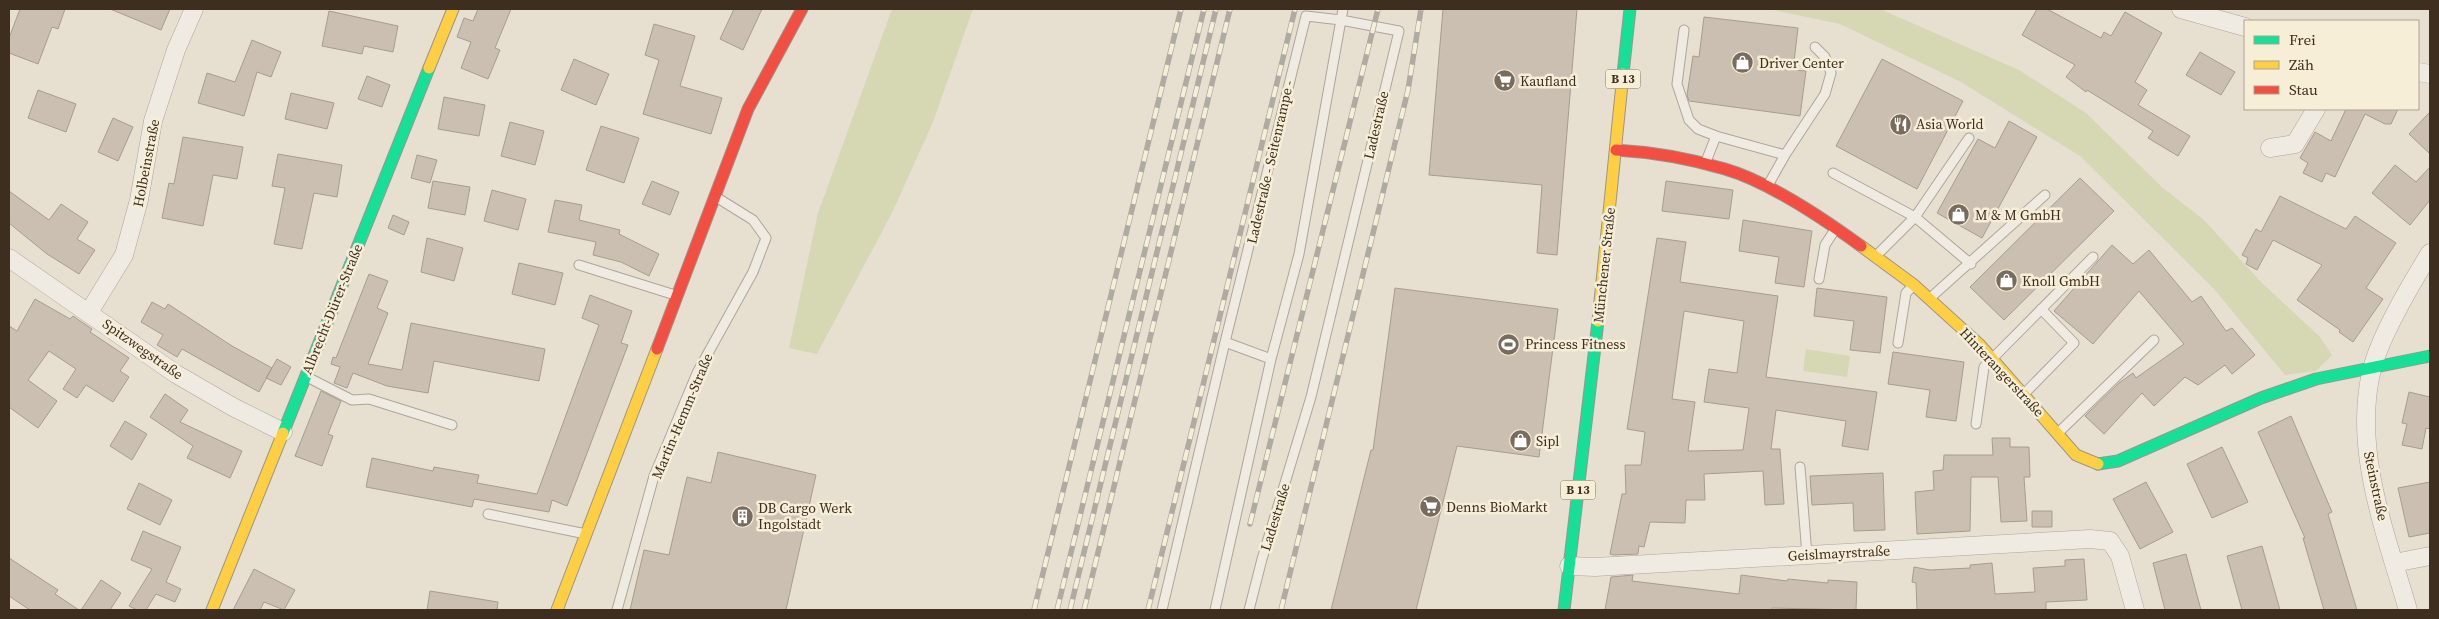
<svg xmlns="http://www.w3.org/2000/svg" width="2439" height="619" viewBox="0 0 2439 619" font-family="'Source Serif 4',serif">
<rect width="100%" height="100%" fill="#e7e0d1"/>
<!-- green -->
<path fill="#d6d7b3" d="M892,9H973L933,122L892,213L817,354L789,348L818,213Z
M1769,9H1880L2019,70L2086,113L2163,188L2203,219L2261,282L2320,337L2332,355L2316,371L2285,375L2214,289L2080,156L1961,82L1840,24Z
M1806,349L1850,356L1847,377L1803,371Z"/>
<!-- building -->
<path fill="#cbbfb2" stroke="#a89c90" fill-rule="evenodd" d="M20,9H65L58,29L52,27L38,64L9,53V38Z
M110,9H170L161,30Z
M478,9H511L495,48L500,50L488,79L461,68L471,42L457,37L464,18L473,21Z
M734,9H762L743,50L720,39Z
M1443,9H1577L1557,255L1537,253L1542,185L1429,175Z
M2037,9H2047L2101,38L2104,32L2111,36L2125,12L2162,33L2135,82L2147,90L2138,105L2190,136L2178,156L2148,138L2153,131L2087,90L2086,92L2066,77L2075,65L2022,35Z
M329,11L398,26L393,52L364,46L362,54L322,46Z
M1704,17L1798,28L1793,70L1806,71L1800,116L1689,101L1687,95L1693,56L1699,57Z
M654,24L695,36L680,86L722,98L711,134L643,114L659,60L645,55Z
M252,40L281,52L271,77L257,72L244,116L198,103L207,73L235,82Z
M2200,52L2235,72L2221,95L2186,75Z
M574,59L609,74L596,105L561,90Z
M1882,59L1963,101L1917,189L1836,146Z
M367,76L390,85L382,107L358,99Z
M38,90L76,104L66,132L28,118Z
M291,93L334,103L327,129L285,119Z
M444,97L485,105L479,136L438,129Z
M2346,109H2398L2391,124H2385L2365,114L2335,177L2326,173L2322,182L2303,173L2308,163L2300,158L2315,132L2331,141Z
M2430,112V154L2409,134Z
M113,118L133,127L118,161L98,152Z
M2009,121L2037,137L1982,238L1937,213L1978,139L1995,148Z
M510,122L544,131L535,165L501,156Z
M601,126L639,138L624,183L586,170Z
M183,137L243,147L237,179L213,175L203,226L162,218L169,183L174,184Z
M278,154L342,165L337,197L314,193L302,249L274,244L285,188L272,186Z
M417,155L437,160L430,183L411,178Z
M2395,165L2416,182L2430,167V200L2410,225L2372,193Z
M2080,178L2114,211L2004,320L1970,287Z
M433,181L470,187L465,215L428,208Z
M652,181L679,192L670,215L642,204Z
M1666,181L1733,190L1729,219L1662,211Z
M492,190L526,199L518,230L484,221Z
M9,191L49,220L61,204L88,222L77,239L95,250L79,274L47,254L9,223Z
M2280,196L2346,229L2355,216L2396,243L2366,288L2383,299L2353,342L2339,332L2340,330L2297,300L2322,265L2273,240L2257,270L2246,264L2248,258L2242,255L2256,229L2261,232Z
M555,200L582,205L579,220L620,230L619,234L659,254L649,276L621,262L593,255L596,242L548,232Z
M393,215L409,222L404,235L388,228Z
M1743,220L1812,231L1804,287L1775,283L1779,257L1739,251Z
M427,238L463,248L454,281L421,272Z
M1657,238L1686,242L1680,282L1778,296L1766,377L1877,392L1868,450L1842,446L1846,421L1776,410L1771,449H1780L1784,504L1765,505L1763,471L1704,474L1705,500H1686L1685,523L1650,522L1644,547L1639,546L1638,554L1614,555L1610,554L1622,494H1626L1625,465H1641L1645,432L1627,429ZM1684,311L1744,321L1737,373L1709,369L1704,402L1749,408L1743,450L1688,451L1695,402L1672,399Z
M2112,245L2133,264L2149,250L2192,302L2201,296L2226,331L2232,328L2255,355L2232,374L2225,365L2198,385L2185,377L2154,406L2142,393L2104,434L2085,416L2119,383L2133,373L2136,378L2184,344L2139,291L2093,344L2054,311Z
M519,263L563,273L555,305L512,294Z
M369,274L388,281L377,308L388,313L368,364L402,370L411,323L545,349L539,381L434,361L428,393L387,386L353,373L347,388L334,383L340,367L331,364L333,357L336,358Z
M1395,288L1558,309L1539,457L1457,446L1416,610H1331L1371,450H1373Z
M1817,288L1887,297L1880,353L1850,350L1854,321L1814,316Z
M590,295L632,311L621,343L628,345L567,506L552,500L549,512L474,499L472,507L366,487L372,458L433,471L434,467L479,475L477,483L537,494L599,325L582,318Z
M35,299L70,319L73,316L92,329L90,332L129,358L120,371L129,377L113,402L86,385L77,398L63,389L76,369L49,351L28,380L57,401L38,428L9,407V326L17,331Z
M152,302L165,309L168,304L232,346L272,368L259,392L182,349L177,357L157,345L163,335L141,322Z
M1893,352L1964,362L1956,421L1926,417L1930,390L1888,384Z
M277,359L291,367L281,385L266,378Z
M321,391L341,401L328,434L333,436L322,466L295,456Z
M2409,392L2430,397V429L2426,428L2422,449L2402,445L2407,424L2402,423Z
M165,394L188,410L180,422L242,451L230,478L187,458L193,446L150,417Z
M2291,416L2332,512L2328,514L2357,610H2324L2303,538H2305L2258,432Z
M125,421L147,434L132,460L110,446Z
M1992,438H2010V447H2029L2030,477H2024L2027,521L2001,522L1998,477H1971L1970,531L1917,534L1915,492L1934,490L1933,471L1943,470L1944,455H1993Z
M2222,447L2248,502L2212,518L2187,464Z
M718,452L816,475L786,610H630L644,550L669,555L687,477L711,483Z
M1883,473L1885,530L1854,531L1853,503L1812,505L1810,476Z
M2146,482L2173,532L2140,549L2113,499Z
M2430,482V533L2409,537L2398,488Z
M139,483L172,500L160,525L127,509Z
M2032,511H2052V527H2032Z
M143,531L181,547L166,582L181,589L175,602L156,594L146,610H137L129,606L152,569L131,560Z
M2262,546L2280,610H2242L2227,556Z
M2186,554L2201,610H2165L2153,563Z
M9,558L58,590L55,594L79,610H30L9,596Z
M2084,559L2087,600L2046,602V610H1917L1916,583L1912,582L1914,567L1930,570L1970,568V565L1992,563L1995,594L2035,592L2033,568L2065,566V560Z
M254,569L295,590L284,610L264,602L260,610H233Z
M1633,575L1632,581L1739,594L1741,575L1787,581L1788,579L1828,583V580L1857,582L1856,610L1772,608V610H1605L1611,577Z
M101,580L121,593L110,610H81Z
M430,591L498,602L497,610H427Z"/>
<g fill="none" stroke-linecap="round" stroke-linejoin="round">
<defs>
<path id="lane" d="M1684,30L1677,84L1689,120L1698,129L1716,136L1785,155
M1705,164L1716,136
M1833,173L1915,217L1971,264
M1767,187L1785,155L1825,94L1831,73L1825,57L1815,47
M1875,257L1915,217L1969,138
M579,265L675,295
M1819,279L1825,245L1836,228
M1929,299L2045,195
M1225,342L1306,16L1341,20L1343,9
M1898,343L1906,293L1914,285
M305,376L352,400L369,399L452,425
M2024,394L2074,343L2041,309
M1976,424L1984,367L2093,257
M2058,433L2154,340
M1800,467L1807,555
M488,514L586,534
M617,610L654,476L697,373L753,272L766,238L753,220L716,197
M1162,610L1225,342L1271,359
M1215,610L1271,359L1299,254L1341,20L1399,31L1311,397L1262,559L1249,610"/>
<path id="street" d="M2181,9L2245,27
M2418,72L2430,74
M2270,148L2295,144L2316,109
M9,258L176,374L233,407L283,432
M89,312L124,255L139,200L153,121L176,50L194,9
M2394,563L2430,556
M1569,566L1595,567L2090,539L2110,541L2120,556L2135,610
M2408,610C2386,534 2352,449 2372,369C2381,334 2411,284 2430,253"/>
<path id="fast" d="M1623,74L1630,9
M283,433L429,68
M2098,464L2118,461L2261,398L2316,379L2430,356
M1564,610L1598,321"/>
<path id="slow" d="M429,68L453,9
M1861,246L1914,285L1980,345L2076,455L2098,464
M1598,321L1623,74
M212,610L283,433
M557,610L657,349"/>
<path id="jam" d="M1616,150C1652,152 1691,159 1725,169C1769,182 1824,219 1861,246
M657,349L748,109L802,9"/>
</defs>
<!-- lane casing -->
<use href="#lane" stroke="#ada599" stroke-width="11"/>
<!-- street casing -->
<use href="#street" stroke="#ada599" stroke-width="19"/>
<!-- fast casing -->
<use href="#fast" stroke="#9c958a" stroke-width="13"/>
<!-- slow casing -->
<use href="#slow" stroke="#9c958a" stroke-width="13"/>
<!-- jam casing -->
<use href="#jam" stroke="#9c958a" stroke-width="13"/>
<!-- lane -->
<use href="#lane" stroke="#efebe3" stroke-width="9"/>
<!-- street -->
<use href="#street" stroke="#efebe3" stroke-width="18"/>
<!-- fast -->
<use href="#fast" stroke="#16e098" stroke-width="11"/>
<!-- slow -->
<use href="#slow" stroke="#ffcf43" stroke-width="11"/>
<!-- jam -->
<use href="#jam" stroke="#f24e42" stroke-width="11"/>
<defs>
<path id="rail" d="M1250,524L1378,9
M1034,610L1181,9
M1057,610L1204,9
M1070,610L1216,9
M1084,610L1230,9
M1148,610L1295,9
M1281,610L1408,90L1421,9"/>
</defs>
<!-- rail casing -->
<use href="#rail" stroke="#afaaa2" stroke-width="5.5"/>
<!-- rail -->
<use href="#rail" stroke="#f7eed8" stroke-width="4" stroke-dasharray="11" stroke-linecap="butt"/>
</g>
<!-- icons -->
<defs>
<symbol id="shop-disc" viewBox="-11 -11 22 22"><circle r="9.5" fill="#786c5e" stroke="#f7eed8"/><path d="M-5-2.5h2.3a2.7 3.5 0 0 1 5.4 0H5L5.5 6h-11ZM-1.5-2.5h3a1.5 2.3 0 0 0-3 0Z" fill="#fff"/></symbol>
<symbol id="supermarket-disc" viewBox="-11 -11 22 22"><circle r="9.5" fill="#786c5e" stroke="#f7eed8"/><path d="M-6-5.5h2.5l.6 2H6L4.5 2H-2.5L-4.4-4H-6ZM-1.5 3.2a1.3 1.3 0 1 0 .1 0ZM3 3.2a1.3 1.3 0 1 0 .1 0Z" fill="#fff"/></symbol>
<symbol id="restaurant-disc" viewBox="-11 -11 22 22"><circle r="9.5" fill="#786c5e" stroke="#f7eed8"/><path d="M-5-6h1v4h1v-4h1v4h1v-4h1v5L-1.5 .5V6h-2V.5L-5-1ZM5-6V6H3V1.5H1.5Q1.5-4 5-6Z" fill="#fff"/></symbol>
<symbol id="stadium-disc" viewBox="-11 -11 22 22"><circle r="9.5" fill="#786c5e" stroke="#f7eed8"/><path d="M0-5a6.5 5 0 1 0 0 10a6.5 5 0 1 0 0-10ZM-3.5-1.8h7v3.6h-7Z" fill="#fff"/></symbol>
<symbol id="building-disc" viewBox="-11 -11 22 22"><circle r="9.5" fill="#786c5e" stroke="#f7eed8"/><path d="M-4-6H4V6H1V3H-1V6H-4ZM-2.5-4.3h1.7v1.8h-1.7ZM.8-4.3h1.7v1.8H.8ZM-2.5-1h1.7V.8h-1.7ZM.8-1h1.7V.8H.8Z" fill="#fff"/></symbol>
</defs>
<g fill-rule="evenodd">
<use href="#shop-disc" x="1730" y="50" width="25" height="25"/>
<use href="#supermarket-disc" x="1492" y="68" width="25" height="25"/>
<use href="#restaurant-disc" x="1888" y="112" width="25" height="25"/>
<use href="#shop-disc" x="1946" y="202" width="25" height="25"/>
<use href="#shop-disc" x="1994" y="268" width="25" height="25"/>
<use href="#stadium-disc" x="1496" y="332" width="25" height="25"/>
<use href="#shop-disc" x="1508" y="428" width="25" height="25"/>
<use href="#supermarket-disc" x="1418" y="494" width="25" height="25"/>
<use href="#building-disc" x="730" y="504" width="25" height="25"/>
</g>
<g text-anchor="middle" stroke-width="5" stroke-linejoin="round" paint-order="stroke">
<!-- shield labels -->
<g fill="#f7eed8" stroke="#756857" stroke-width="1">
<rect x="1605.5" y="69.5" width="35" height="19" rx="4"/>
<rect x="1560.5" y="480.5" width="35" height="19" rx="4"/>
</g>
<g font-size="12" font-weight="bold" fill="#3d2e20">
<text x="1623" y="83">B 13</text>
<text x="1578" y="494">B 13</text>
</g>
<!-- poi labels -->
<g font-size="14" fill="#3d2e20" stroke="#f7eed8" text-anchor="start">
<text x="1759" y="68">Driver Center</text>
<text x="1520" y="86">Kaufland</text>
<text x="1916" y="129">Asia World</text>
<text x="1975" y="220">M &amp; M GmbH</text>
<text x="2022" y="286">Knoll GmbH</text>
<text x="1525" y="349">Princess Fitness</text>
<text x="1536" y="446">Sipl</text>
<text x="1446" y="512">Denns BioMarkt</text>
<text x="758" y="513">DB Cargo Werk<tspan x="758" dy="16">Ingolstadt</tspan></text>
</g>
<!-- street labels -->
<g font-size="14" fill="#3d2e20" stroke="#f7eed8">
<text transform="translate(1376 125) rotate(-77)" y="5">Ladestraße</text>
<text transform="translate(1270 162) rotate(-77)" y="5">Ladestraße - Seitenrampe -</text>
<text transform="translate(146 163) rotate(-79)" y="5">Holbeinstraße</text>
<text transform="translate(1604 265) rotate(-84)" y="5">Münchener Straße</text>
<text transform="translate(332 309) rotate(-68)" y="5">Albrecht-Dürer-Straße</text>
<text transform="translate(143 349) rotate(35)" y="5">Spitzwegstraße</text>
<text transform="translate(2002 372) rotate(47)" y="5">Hinterangerstraße</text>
<text transform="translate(682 416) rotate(-67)" y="5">Martin-Hemm-Straße</text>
<text transform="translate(2376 486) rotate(78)" y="5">Steinstraße</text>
<text transform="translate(1275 517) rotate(-73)" y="5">Ladestraße</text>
<text transform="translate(1839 553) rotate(-3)" y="5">Geislmayrstraße</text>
</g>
</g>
<!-- border -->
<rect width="2439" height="619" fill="none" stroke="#3d2e20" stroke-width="20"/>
<!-- legend -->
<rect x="2244" y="20" width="175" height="90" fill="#f7eed8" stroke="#ada18e"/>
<rect x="2254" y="36" width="25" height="8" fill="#16e098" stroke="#ada18e"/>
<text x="2289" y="45" font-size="15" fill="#3d2e20">Frei</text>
<rect x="2254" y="61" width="25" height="8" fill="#ffcf43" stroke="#ada18e"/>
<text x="2289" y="70" font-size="15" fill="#3d2e20">Zäh</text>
<rect x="2254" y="86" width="25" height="8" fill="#f24e42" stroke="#ada18e"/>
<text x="2289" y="95" font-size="15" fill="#3d2e20">Stau</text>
</svg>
